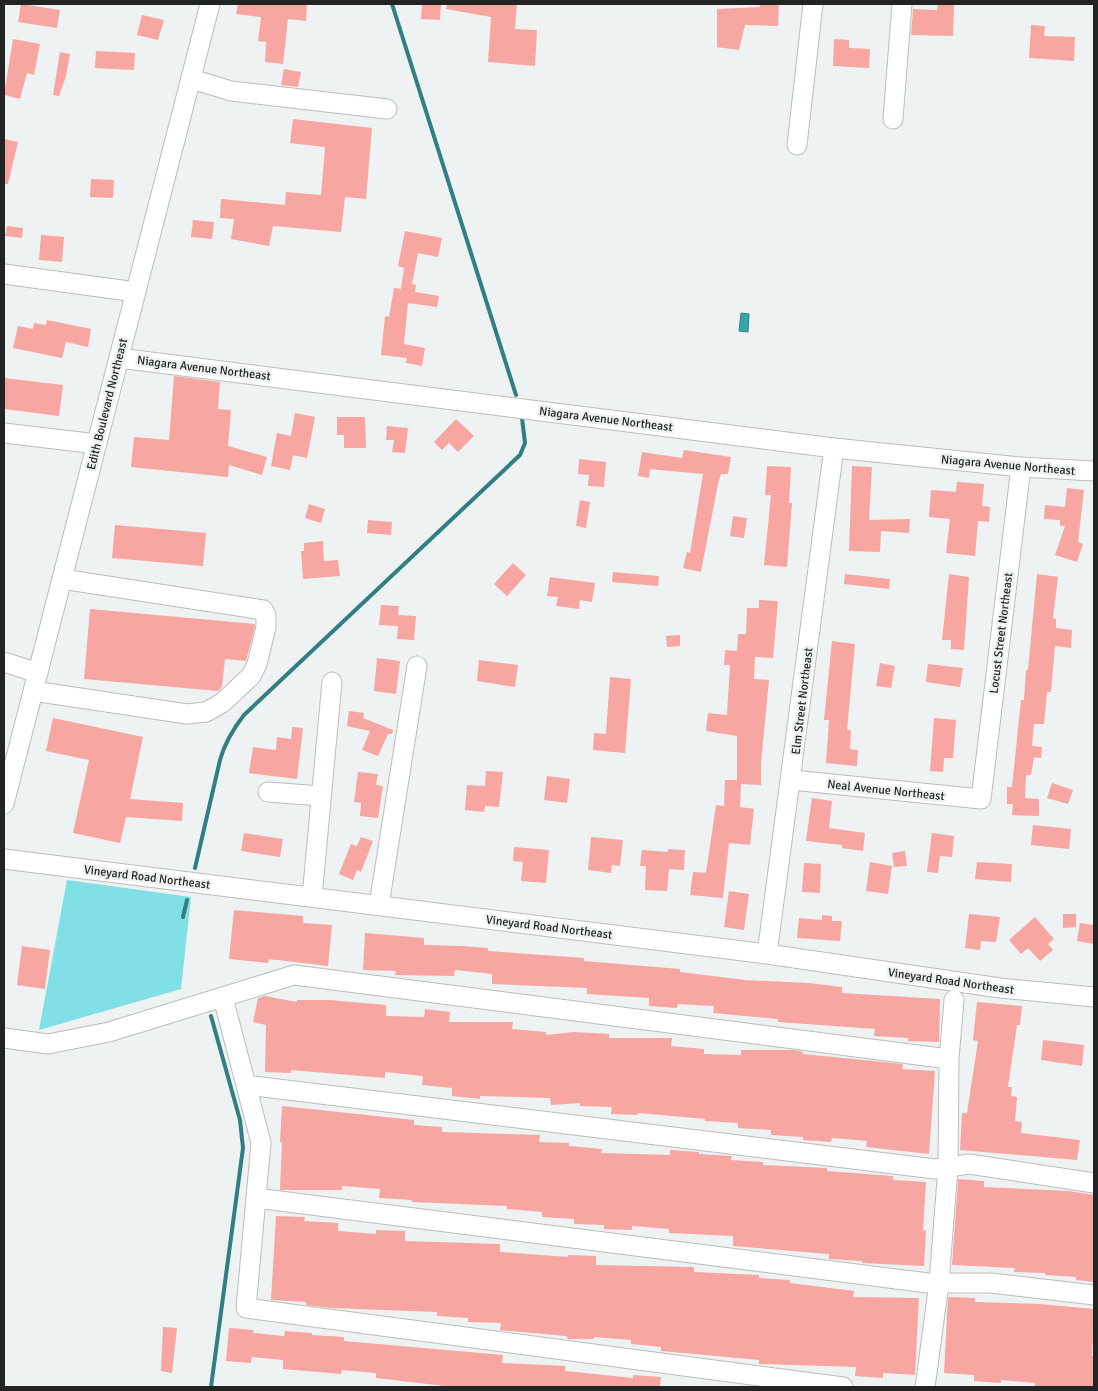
<svg xmlns="http://www.w3.org/2000/svg" width="1098" height="1391" viewBox="0 0 1098 1391" font-family="Signika,sans-serif">
<rect width="100%" height="100%" fill="#eef2f2"/>
<!-- green -->
<path fill="#81e0e5" d="M67,880L191,897L181,989L39,1030Z"/>
<!-- water -->
<path fill="#37a6ac" stroke="#317f83" d="M741,313L749,314L748,332L739,331Z"/>
<g fill="none" stroke-linecap="round" stroke-linejoin="round">
<!-- stream -->
<path stroke="#317f83" stroke-width="4" d="M392,4L516,395
M195,868L220,760C225,742 233,729 244,715L520,455L525,443L522,418
M183,917L187,900
M211,1387L243,1148L240,1120L211,1016"/>
</g>
<!-- building -->
<path fill="#f8a6a1" d="M21,4L60,10L57,28L18,22Z
M238,4H307L306,21L288,19L283,64L265,62L266,42L258,41L261,17L236,14Z
M422,4H441L440,20L421,19Z
M447,4H517L515,29L537,30L535,66L488,62L491,17L446,9Z
M760,4H779L778,26L745,25L739,50L717,47V9L760,7Z
M938,4H954L953,36L911,35L913,9L937,10Z
M142,15L164,20L158,40L137,35Z
M1031,25L1045,26L1044,36L1075,37L1074,61L1029,58Z
M13,39L40,44L34,75L27,73L20,99L4,95Z
M834,39L849,40V48L870,49L869,68L833,66Z
M96,51L135,53L134,70L95,68Z
M60,52L70,54L66,76L59,96L53,95Z
M284,69L301,72L298,87L281,85Z
M293,119L372,128L366,199L345,197L341,232L273,226L269,246L231,239L234,219L220,218L221,199L285,205L286,192L321,195L325,147L290,143Z
M4,139L18,142L8,184H4Z
M91,179L114,180L113,198L90,197Z
M193,220L214,222L212,239L191,237Z
M7,226L23,228L22,238L5,236Z
M405,231L442,238L438,257L418,253L412,284L416,285L415,292L439,296L437,307L408,303L404,344L425,348L422,366L406,363L407,358L381,355L385,316L389,317L394,288L401,289L404,268L398,266Z
M41,235L64,237L62,262L39,260Z
M47,320L91,329L88,347L66,342L62,358L13,348L18,326L33,329L34,323L46,325Z
M174,376L220,382L218,409L231,410L228,446L267,457L262,475L229,465L228,477L131,467L134,437L169,440Z
M4,378L63,385L59,416L4,409Z
M295,413L315,417L307,458L293,455L290,470L271,466L277,433L291,436Z
M337,417H365L366,448H344V435H337Z
M456,419L474,436L458,452L449,443L442,450L434,442Z
M387,426L408,428L405,453L392,452L394,440H386Z
M684,450L731,457L728,474H721L718,484L701,572L683,568L687,552L690,553L703,474L650,469L649,478L638,476L642,452L682,458Z
M579,459L606,462L604,487L588,486L589,475L578,474Z
M767,466L791,467L789,503H792L787,567L764,565L771,495H765Z
M852,466L872,467L869,520L910,519L909,533L881,531L880,552L849,551Z
M957,482L984,484L982,506L990,507L989,522L978,521L975,556L946,553L950,519L929,517L931,490L956,492Z
M1067,488L1084,490L1078,542L1083,544L1077,562L1055,555L1065,526H1060V520L1044,519L1045,505L1065,507Z
M580,500L590,502L586,528L576,526Z
M309,504L325,509L321,523L305,518Z
M733,516L747,518L744,538L730,536Z
M368,520L392,522L391,535L367,533Z
M115,525L206,533L203,566L112,558Z
M323,541L324,561L338,560L340,576L303,579L301,551H304V543Z
M513,563L526,575L507,596L494,584Z
M613,572L659,576L658,586L612,582Z
M845,574L890,579L889,589L844,584Z
M949,574L969,577L964,650L951,649V640H942Z
M1037,574L1058,577L1053,618L1056,619V628L1072,630L1071,648L1055,646L1051,692H1047L1044,724H1034L1032,746L1042,747L1041,758L1034,757L1031,775H1026L1025,798L1039,799V816L1012,815L1013,804H1007V787H1012L1021,700H1024L1026,670H1028Z
M550,577L595,583L592,602L580,600L579,609L556,606L558,597L547,596Z
M759,600L778,601L773,658L755,657L754,679L769,680L761,763V785L741,784L740,807L754,809L750,845L729,843L723,898L690,895L693,872L706,873L716,805L724,806L725,780H737V736L706,731L708,713L727,715L730,665H724L725,650L737,651L738,634H746L747,608H759Z
M381,605L399,606L398,615L416,616L414,640L397,639L398,626L379,625Z
M90,609L255,624V626L246,661L225,659L222,687L218,691L84,679Z
M680,635V646L667,647L666,636Z
M832,641L855,644L847,730H851L850,749L858,750L857,766L826,763L829,720H824Z
M377,658L400,661L396,694L374,691Z
M479,660L518,665L515,687L477,681Z
M880,663L895,666L891,688L876,686Z
M928,664L963,668L960,687L926,682Z
M610,677L631,679L625,753L593,750L594,733L606,734Z
M349,711L364,713L363,718L393,730L392,734H388L378,756L362,750L370,731L347,726Z
M53,718L143,737L130,799L183,803L182,821L126,817L120,843L73,833L89,760L46,751Z
M934,718L956,720L953,758H944L943,772L930,771Z
M292,727L303,728L297,779L249,773L253,747L276,750L277,737L291,739Z
M486,771L503,772L499,807L485,806L484,812L465,810L467,785L485,786Z
M358,772L378,774L376,785L383,786L378,818L360,816L361,803L354,802Z
M547,776L570,779L567,803L544,800Z
M1052,783L1073,790L1068,804L1047,798Z
M812,798L832,801L829,828L865,833L863,851L842,848V845L806,841Z
M1033,825L1071,829L1069,849L1031,845Z
M244,833L283,839L280,857L241,851Z
M932,833L954,836L952,857L940,856L938,873L927,872Z
M361,837L373,841L361,872L357,870L353,880L339,874L351,844L357,846Z
M591,837L623,840L620,866L612,865L611,873L588,870Z
M514,847L549,850L546,883L521,881L523,862L513,861Z
M668,849L685,850L684,870L669,869L667,891L645,890L646,866H640L642,850L668,852Z
M905,851L907,866L894,867L892,853Z
M870,862L892,866L888,894L866,891Z
M977,862L1012,864L1011,882L975,879Z
M804,863L821,864L820,893L802,892Z
M729,891L749,894L744,930L724,927Z
M234,910L303,916V923L332,925L328,966L269,959L268,963L229,959Z
M969,914L1000,917L996,942L981,941L980,950L965,948Z
M1063,914H1076V927L1063,928Z
M822,915L832,916V921H842L840,941L797,938L799,918L822,920Z
M1035,917L1054,939L1048,944L1053,950L1040,961L1028,948L1021,954L1009,940Z
M1080,923L1094,925V944L1077,941Z
M365,933L424,938V945L462,946L488,948V951L584,958V961L680,969V972L745,980L809,983L842,987V993L940,999L939,1042L908,1041V1038L874,1036L875,1029L778,1022V1019L713,1013L714,1006L678,1004L677,1008L649,1006V998L587,994V988L492,984V974L455,970L454,976L395,975L396,971L363,970Z
M22,946L50,950L45,989L17,985Z
M265,996L297,1002V1000H329L386,1005V1016L424,1017L425,1009L450,1012L449,1022H513L512,1029L546,1032V1035L574,1032L609,1034V1038H672L671,1046L704,1049V1054L741,1055V1050H794L803,1052V1054L903,1064L902,1069L935,1071L929,1154L866,1147L867,1141L832,1138L831,1142L803,1140V1137L771,1135V1130L738,1128V1123L705,1121V1119L638,1113L637,1115L611,1114L612,1107L580,1106V1103L551,1105L550,1098L480,1096V1099L452,1096V1088L422,1085L423,1076L385,1072V1078L291,1070V1073L265,1072L266,1025L253,1022L258,998Z
M977,1002L1022,1006L1020,1025H1017L1008,1087H1012L1011,1096L1017,1097L1015,1121L1022,1122L1021,1133L1080,1140L1077,1160L960,1150L962,1113H967L978,1041L973,1040Z
M1043,1040L1084,1045L1082,1066L1041,1060Z
M282,1106L414,1120V1125L442,1127V1132L540,1135L539,1142L569,1143V1146L602,1149L601,1153L670,1155V1150L699,1152V1154L732,1156L731,1160L763,1162V1165L827,1168V1171L893,1176V1180L926,1182L923,1230L926,1231L924,1266L862,1263V1261L829,1259V1254L733,1246V1236L669,1233V1229L632,1226V1230L604,1229V1225L574,1224V1219L542,1217V1212L507,1209V1206L412,1202V1200L379,1198L380,1189L342,1186V1190H280L282,1142H280Z
M958,1179L984,1181V1187L1069,1191L1094,1195V1282L1076,1280V1277L1045,1275V1273L1014,1272L1015,1268L952,1265Z
M276,1216L305,1217L304,1221L338,1223V1231L376,1234V1230L405,1231V1241L500,1244V1252L568,1257V1255L596,1256V1265L694,1267V1272L759,1275V1278L790,1280V1283L854,1291L853,1297L919,1298L915,1375L883,1373V1378L855,1376L856,1367L759,1364V1360L661,1351V1347L631,1344V1340L594,1337V1339H568L566,1336L500,1330L501,1323L468,1322V1318L437,1316V1312L331,1308L306,1305V1302L271,1300Z
M948,1297L975,1298V1302L1039,1304L1094,1309L1092,1356H1094V1387H1035V1383L1001,1380V1383L974,1381V1375L944,1373Z
M163,1327L177,1328L172,1373L161,1371Z
M229,1328L254,1330L253,1333L284,1336L285,1331L312,1333V1335L344,1337V1341L503,1355L502,1363L565,1366V1371L633,1378V1375L661,1377L660,1387H453L376,1378V1373L342,1370L341,1374L283,1369V1360L252,1357L251,1363L226,1361Z"/>
<g fill="none" stroke-linecap="round" stroke-linejoin="round">
<defs>
<path id="minor" d="M192,79L231,91L387,109
M893,119L902,4
M797,145L813,4
M4,274L136,292
M119,358L834,448L1021,467L1094,471
M4,433L97,444
M4,662L38,673
M33,691L187,714L206,712L222,703L251,676L257,664L266,627V615L263,610L62,579
M792,780L981,799L1021,467
M268,792L321,796
M4,804L210,4
M4,859L767,954L1000,988L1094,997
M312,897L332,682
M379,905L417,666
M767,954L834,448
M223,998L246,1085L935,1169L969,1164L1094,1183
M4,1038L48,1044L109,1032L294,975L949,1059L948,1167L939,1283L925,1387
M949,1059L954,1000
M246,1085L261,1143L246,1308L843,1387
M256,1198L928,1283H991L1094,1295"/>
</defs>
<!-- minor casing -->
<use href="#minor" stroke="#b9bdbd" stroke-width="21"/>
<!-- minor -->
<use href="#minor" stroke="#fff" stroke-width="19"/>
</g>
<g text-anchor="middle" stroke-width="5" stroke-linejoin="round" paint-order="stroke">
<!-- street labels -->
<g font-size="12" fill="#222424" stroke="#eef2f2">
<text transform="translate(204 368) rotate(7)" y="4">Niagara Avenue Northeast</text>
<text transform="translate(107 404) rotate(-76)" y="4">Edith Boulevard Northeast</text>
<text transform="translate(606 419) rotate(7)" y="4">Niagara Avenue Northeast</text>
<text transform="translate(1008 465) rotate(5)" y="4">Niagara Avenue Northeast</text>
<text transform="translate(1001 633) rotate(-83)" y="4">Locust Street Northeast</text>
<text transform="translate(802 701) rotate(-83)" y="4">Elm Street Northeast</text>
<text transform="translate(886 790) rotate(6)" y="4">Neal Avenue Northeast</text>
<text transform="translate(147 877) rotate(7)" y="4">Vineyard Road Northeast</text>
<text transform="translate(549 927) rotate(7)" y="4">Vineyard Road Northeast</text>
<text transform="translate(951 981) rotate(8)" y="4">Vineyard Road Northeast</text>
</g>
</g>
<!-- border -->
<rect width="1098" height="1391" fill="none" stroke="#222424" stroke-width="10"/>
</svg>
